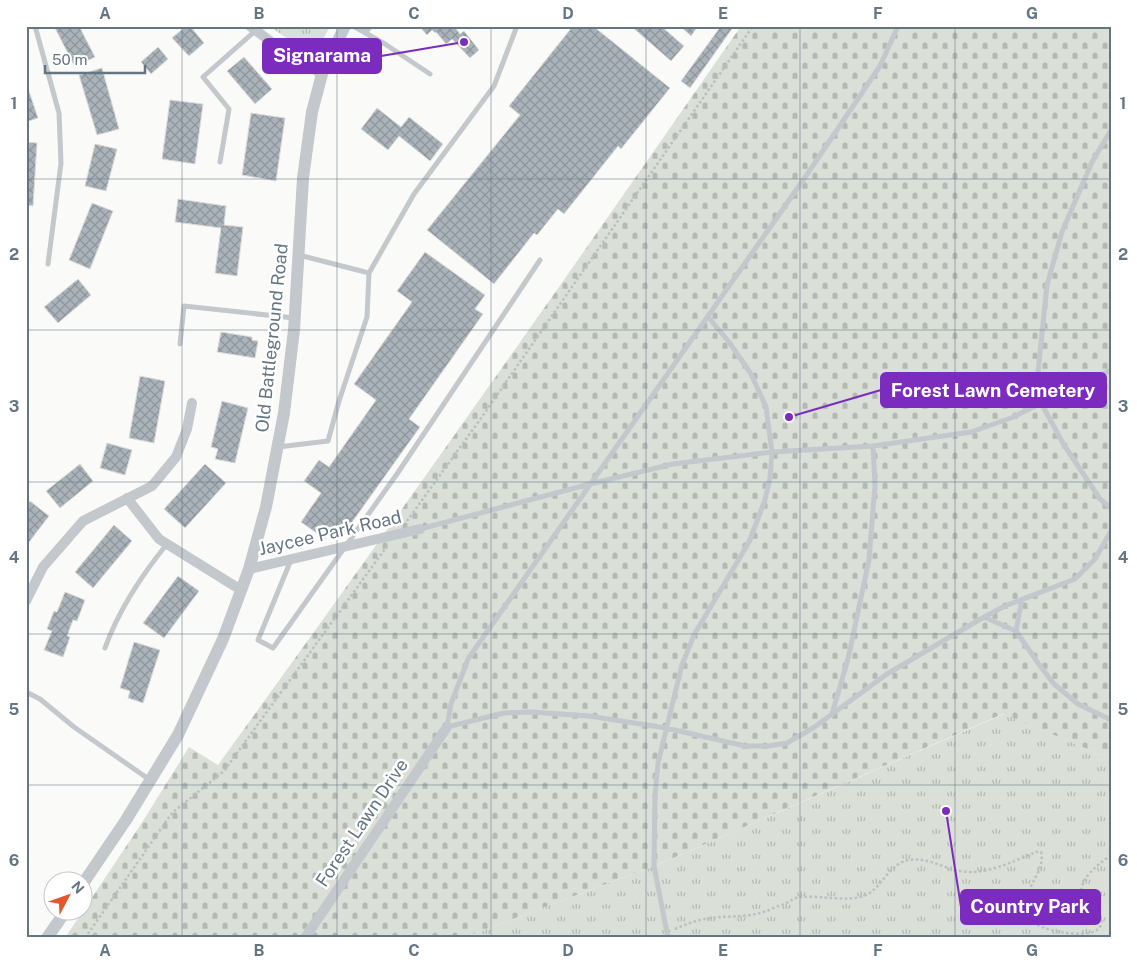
<svg xmlns="http://www.w3.org/2000/svg" width="1137" height="964" viewBox="0 0 1137 964" font-family="'Public Sans',sans-serif">
<defs>
<pattern id="cemetery-stones" width="16" height="16" patternUnits="userSpaceOnUse" patternTransform="scale(1.25)"><rect width="16" height="16" fill="#dadfd7"/><path d="M2 7V4a2 2 0 0 1 4 0v3zM10 15v-3a2 2 0 0 1 4 0v3z" fill="#b4b9b4"/></pattern>
<pattern id="park-tufts" width="24" height="20" patternUnits="userSpaceOnUse" patternTransform="scale(1.25)"><rect width="24" height="20" fill="#dadfd7"/><path d="M3 7l-1-3M5 7V3M7 7l1-3M15 17l-1-3M17 17v-4M19 17l1-3" fill="none" stroke="#b4b9b4"/></pattern>
<pattern id="building-cross-hatch" width="8" height="8" patternUnits="userSpaceOnUse" patternTransform="scale(1.25)"><rect width="8" height="8" fill="#aab3b9"/><path d="M0 0l8 8M0 8l8-8" fill="none" stroke="#8e969c"/></pattern>
</defs>
<rect width="100%" height="100%" fill="#fafaf8"/>
<!-- cemetery -->
<path fill="url(#cemetery-stones)" d="M741,26H1111V759L1003,714L662,863L463,938H65L143,821L189,747L218,765C395,521 569,274 741,26Z"/>
<!-- park -->
<path fill="url(#park-tufts)" d="M269,26H330L317,51H311L304,50Z
M1004,714L1111,759V938H463L662,863Z"/>
<!-- building -->
<path fill="url(#building-cross-hatch)" stroke="#dcdcda" d="M58,26H79L95,57L75,67L55,28Z
M186,26H190L204,43L189,56L172,38Z
M419,26H454L460,34L464,31L479,50L470,58L452,39L446,44L436,32L435,33L432,30L427,35Z
M573,26H593L670,88L621,149L618,146L564,214L558,209L537,235L534,233L494,284L427,230L520,115L509,106Z
M631,26H661L684,46L671,61Z
M680,26H698L691,36Z
M721,26H734L690,88L681,81Z
M158,47L168,59L151,74L141,62Z
M244,57L272,89L255,104L227,71Z
M102,68L119,129L97,135L79,75Z
M26,82L38,118L26,122Z
M170,100L203,104L195,164L162,159Z
M377,108L401,127L409,117L443,144L430,161L399,136L388,150L361,129Z
M251,113L285,118L276,181L242,175Z
M26,142L37,143L33,206L26,205Z
M95,144L117,149L106,191L85,186Z
M178,199L226,206L224,225L243,227L237,276L215,273L221,228L175,222Z
M92,203L113,211L90,269L69,260Z
M425,252L485,295L475,309L483,314L409,419L420,427L345,532L335,525L325,539L301,522L321,493L304,481L319,460L329,467L376,400L354,384L412,302L397,291Z
M78,279L91,295L58,323L44,307Z
M221,332L252,337V340L258,341L255,358L217,352Z
M140,376L165,381L154,443L129,438Z
M222,401L248,408L235,463L215,459L218,449L211,447Z
M107,443L132,450L125,475L100,468Z
M80,464L93,481L60,508L46,491Z
M205,464L226,483L185,528L164,509Z
M30,501L49,516L26,546V506Z
M114,525L132,541L93,588L75,572Z
M178,576L199,591L164,638L143,623Z
M65,592L85,600L77,621L73,620L67,636L70,637L63,657L44,650L52,631L47,629L54,611L57,612Z
M134,642L160,650L143,703L128,698L130,691L120,688Z"/>
<g fill="none" stroke-linecap="round" stroke-linejoin="round">
<!-- path -->
<path stroke="#bbbfc2" stroke-width="2.5" stroke-dasharray="2.5 2.5" stroke-linecap="butt" d="M407,521L479,421L753,26
M675,929C682,926 689,923 696,921C715,915 737,918 756,914C766,912 775,907 784,904C790,902 794,897 801,897C820,895 848,903 866,895C883,887 889,863 909,860C927,857 943,868 960,871C985,876 1014,861 1036,852H1041C1045,867 1032,880 1028,894C1026,899 1026,905 1026,910C1030,914 1034,921 1038,925C1049,932 1098,941 1101,924C1104,911 1089,908 1084,900C1073,882 1099,864 1111,855
M85,938L172,813L224,771L385,549"/>
<!-- service -->
<path stroke="#c3c8cc" stroke-width="5" d="M35,26L59,113L61,163L48,264
M353,26L385,44L430,74
M898,26L880,66L806,176L468,659L451,704L447,727L504,713L531,712L589,716L666,728L745,746H769L787,743L813,728L887,674L984,617L1005,606L1075,579L1095,559L1111,531
M365,33L371,26
M1111,130L1092,162L1062,232L1047,285L1038,372L1041,403L1064,445L1100,499L1111,508
M220,162L229,109L203,77L255,31
M299,255L369,273
M180,344L184,306L294,318
M278,447L328,441L339,401L367,317L369,273L414,194L494,86L517,26
M420,529L590,484L673,464L772,452L873,446L971,432L1011,418L1111,370
M291,560L258,640L273,648L397,474L540,260
M984,617L1016,631L1038,663L1054,684L1078,704L1111,720
M1016,631L1022,599
M105,648C119,609 141,576 167,544
M26,692L40,699L74,727L150,780
M832,714L848,659L869,560L875,485L873,446
M668,938L654,866L655,796L658,763L682,665L694,635L749,542L765,500L770,478L772,452L766,407L751,374L729,342L708,317"/>
<!-- minor -->
<path stroke="#c3c8cc" stroke-width="10" d="M250,26L287,54L322,74
M127,498L159,539L241,590
M249,569L420,529
M26,601L43,567L83,521L152,486L176,457L187,429L192,403
M305,938L447,727"/>
<!-- tertiary -->
<path stroke="#c3c8cc" stroke-width="12" d="M82,885L126,820L178,735L223,639L249,569L266,507L284,413L294,330L303,178L312,112L322,74L345,26
M47,938L65,912"/>
</g>
<!-- grid -->
<path fill="none" stroke="#657683" stroke-width="1" stroke-opacity="0.55" d="M182,26V938M337,26V938M491,26V938M646,26V938M800,26V938M955,26V938M26,179H1111M26,330H1111M26,482H1111M26,634H1111M26,785H1111"/>
<g text-anchor="middle" stroke-width="5" stroke-linejoin="round" paint-order="stroke">
<!-- street labels -->
<g font-size="18" fill="#657683" stroke="#fff">
<text transform="translate(272 338) rotate(-84)" y="6">Old Battleground Road</text>
<text transform="translate(330 533) rotate(-13)" y="6">Jaycee Park Road</text>
<text transform="translate(362 823) rotate(-56)" y="6">Forest Lawn Drive</text>
</g>
</g>
<!-- callouts -->
<path fill="none" stroke="#7b2cbf" stroke-width="2" d="M464 42L381 56M789 417L881 390M946 811L961 907"/>
<g fill="#7b2cbf" stroke="#fff" stroke-width="2">
<circle cx="464" cy="42" r="5"/>
<circle cx="789" cy="417" r="5"/>
<circle cx="946" cy="811" r="5"/>
</g>
<g fill="#7b2cbf" stroke="#7b2cbf" stroke-width="2">
<rect x="263" y="39" width="118" height="34" rx="5"/>
<rect x="881" y="373" width="225" height="34" rx="5"/>
<rect x="961" y="890" width="139" height="34" rx="5"/>
</g>
<g font-size="19" text-anchor="middle" font-weight="bold" fill="#fff">
<text x="322" y="62">Signarama</text>
<text x="993" y="397">Forest Lawn Cemetery</text>
<text x="1030" y="913">Country Park</text>
</g>
<!-- border -->
<rect width="1137" height="964" fill="none" stroke="#ffffff" stroke-width="55"/>
<!-- north arrow -->
<g transform="translate(68 896) rotate(49)"><circle r="24" fill="#ffffff" stroke="#c1c8cd"/>
<path d="M0-4L9 19L0 12L-9 19Z" fill="#e4572e"/>
<text y="-8" font-size="14" font-weight="bold" text-anchor="middle" fill="#657683">N</text>
</g>
<!-- scale -->
<path d="M45 65v8h100v-8" fill="none" stroke="#657683" stroke-width="2.5"/>
<text x="52" y="65" font-size="15" fill="#657683" stroke="#ffffff" stroke-width="4" paint-order="stroke">50 m</text>
<rect x="28" y="28" width="1082" height="908" fill="none" stroke="#657683" stroke-width="2"/>
<g font-size="16" text-anchor="middle" font-weight="bold" fill="#657683">
<text x="105" y="19">A</text>
<text x="259" y="19">B</text>
<text x="414" y="19">C</text>
<text x="568" y="19">D</text>
<text x="723" y="19">E</text>
<text x="878" y="19">F</text>
<text x="1032" y="19">G</text>
<text x="14" y="109">1</text>
<text x="1123" y="109">1</text>
<text x="14" y="260">2</text>
<text x="1123" y="260">2</text>
<text x="14" y="412">3</text>
<text x="1123" y="412">3</text>
<text x="14" y="563">4</text>
<text x="1123" y="563">4</text>
<text x="14" y="715">5</text>
<text x="1123" y="715">5</text>
<text x="14" y="866">6</text>
<text x="1123" y="866">6</text>
<text x="105" y="956">A</text>
<text x="259" y="956">B</text>
<text x="414" y="956">C</text>
<text x="568" y="956">D</text>
<text x="723" y="956">E</text>
<text x="878" y="956">F</text>
<text x="1032" y="956">G</text>
</g>
</svg>
